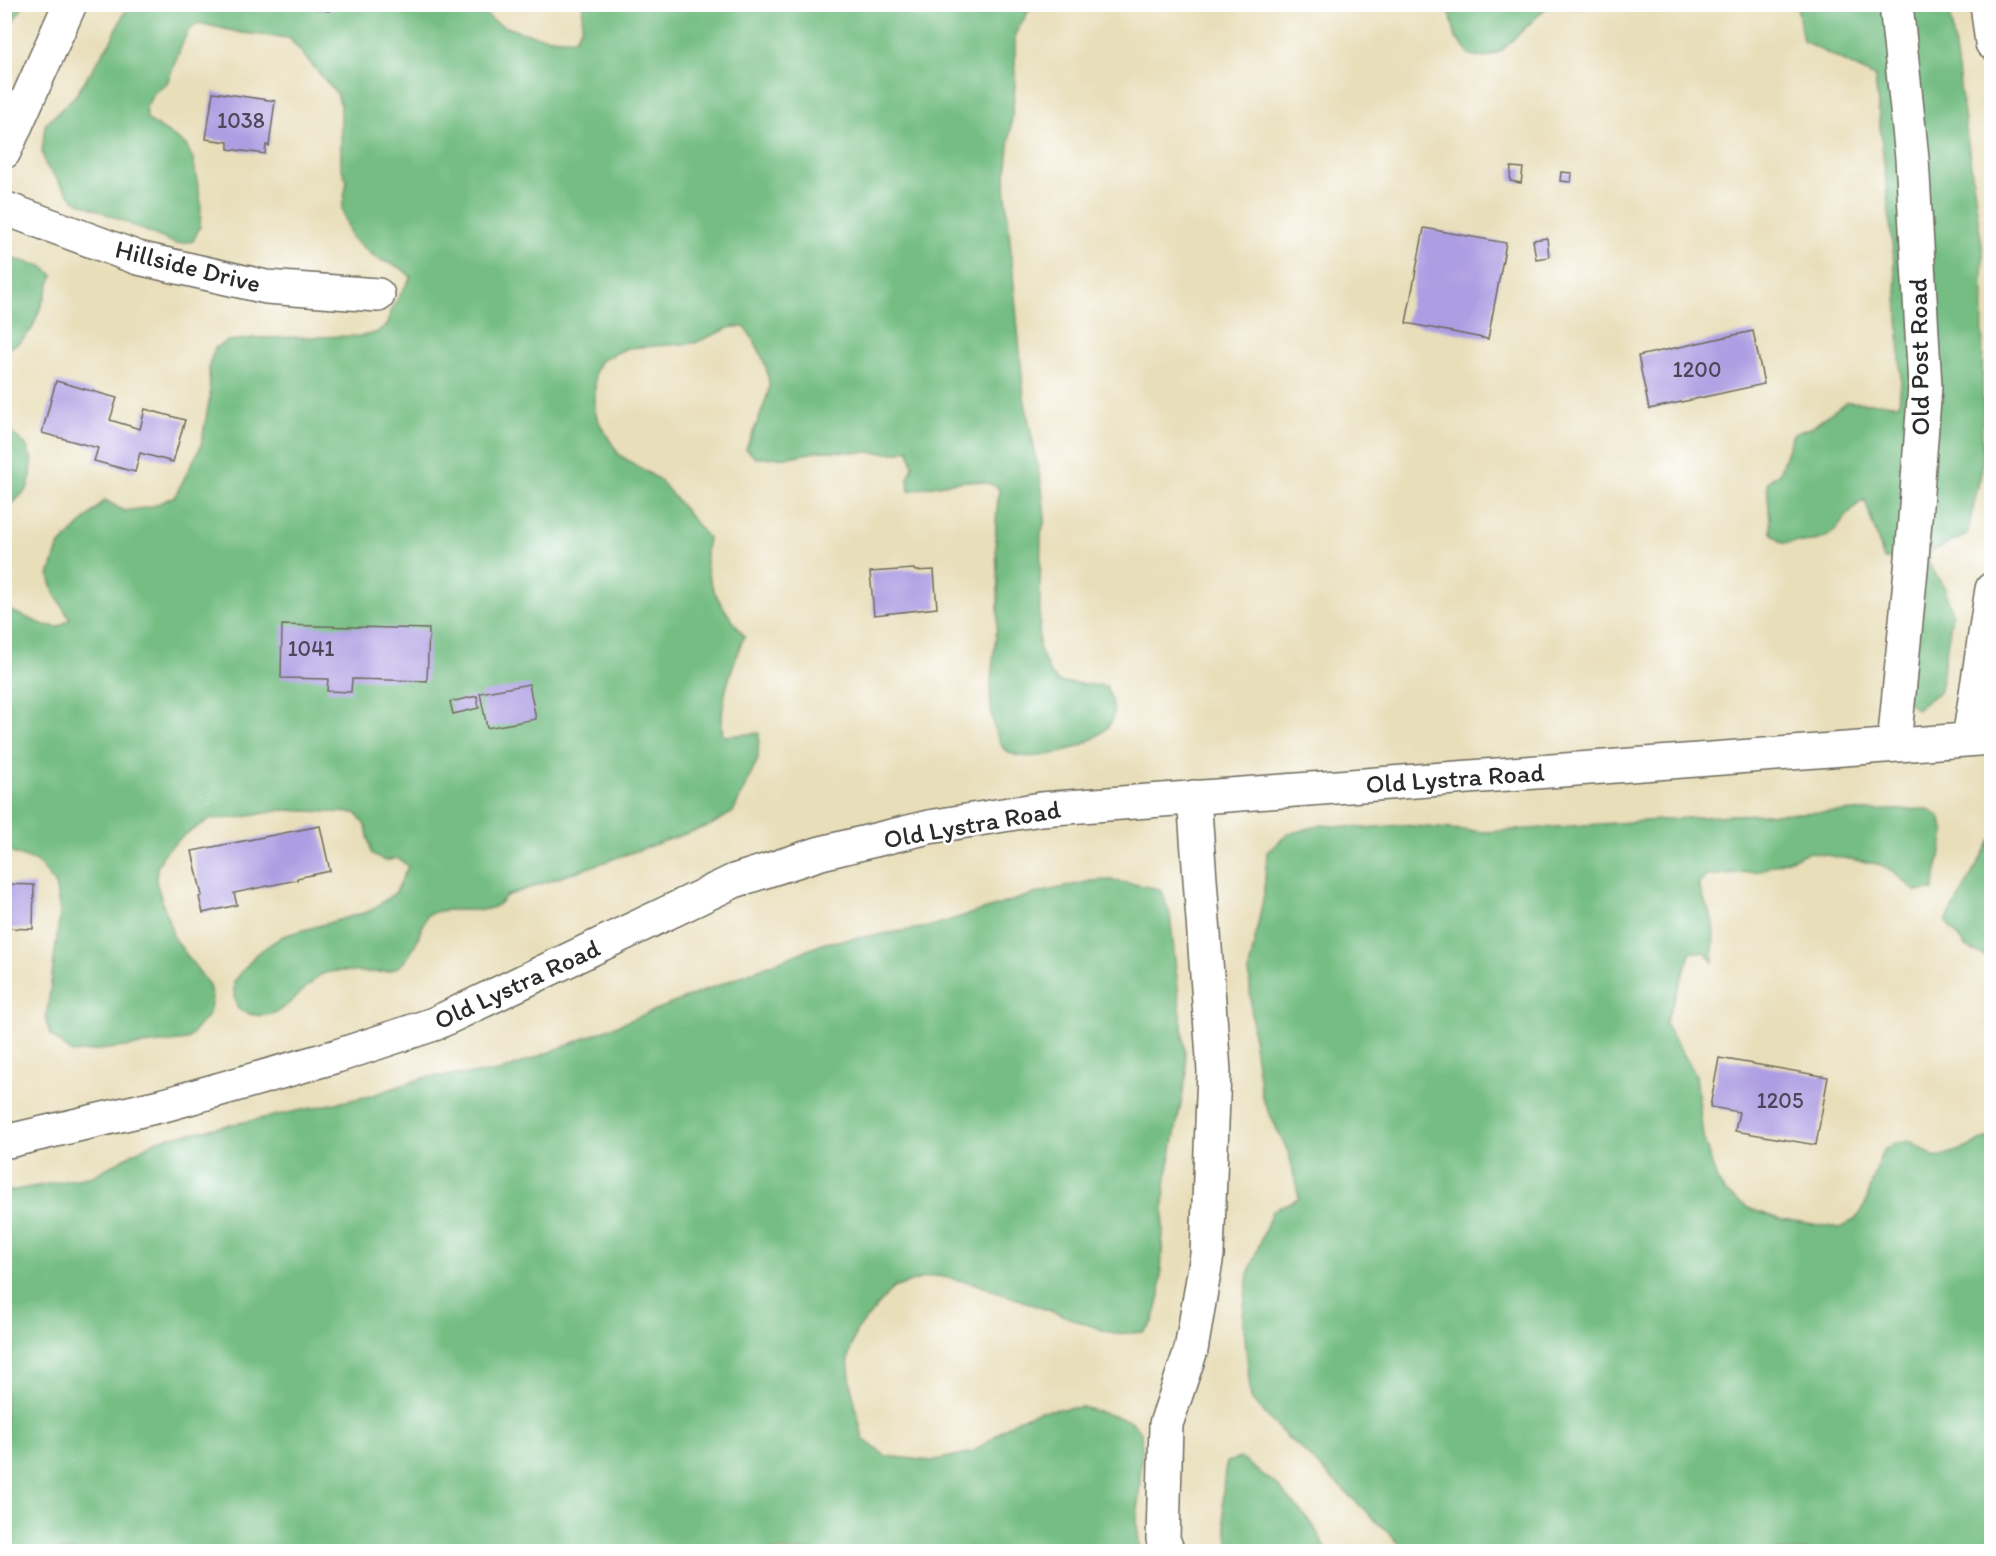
<svg xmlns="http://www.w3.org/2000/svg" width="1996" height="1556" viewBox="0 0 1996 1556" font-family="Itim,sans-serif">
<rect width="100%" height="100%" fill="#fff"/>
<filter id="ink" filterUnits="userSpaceOnUse"><feTurbulence type="fractalNoise" baseFrequency=".0167" numOctaves="2"/><feDisplacementMap in="SourceGraphic" scale="12" xChannelSelector="R" yChannelSelector="G"/><feConvolveMatrix kernelMatrix="1 2 1 2 8 2 1 2 1" color-interpolation-filters="sRGB"/></filter>
<filter id="wash" filterUnits="userSpaceOnUse"><feTurbulence type="fractalNoise" baseFrequency=".008" numOctaves="4" result="noise"/><feDisplacementMap in="SourceGraphic" scale="24" xChannelSelector="R" yChannelSelector="G"/><feGaussianBlur stdDeviation="1.35" result="paint"/><feColorMatrix in="noise" values="0 0 0 0 0 0 0 0 0 0 0 0 0 0 0 0 0 1.4 0 .05"/><feComposite in="paint" operator="in"/></filter>
<g filter="url(#wash)">
<rect width="100%" height="100%" fill="#e8deb9"/>
<!-- forest -->
<path fill="#75bd83" stroke="#507457" stroke-width="1.5" d="M5,4L24,5L5,33L4,5Z
M128,5H482C485,30 553,41 575,39L582,26L583,5H1032L1015,34V86L1005,186L1024,397L1042,488L1045,520L1041,534L1039,647L1050,673L1058,682L1106,686C1110,696 1115,706 1113,717C1106,747 1017,771 1002,746C979,706 997,655 998,611C999,587 996,563 996,538C995,522 998,505 999,488C972,473 937,486 909,491L908,478L913,466L909,449L897,453L820,451L789,457L756,458L746,449C752,434 768,401 769,387C769,366 757,344 745,327H731L695,343L627,348L600,361L595,373V412L601,426L619,455L660,480L708,538C699,578 721,606 744,636C732,668 718,702 723,736L759,733L758,759L733,812L711,825L506,896C503,900 499,904 495,906C477,916 450,904 427,915C420,931 414,956 398,967C377,980 342,964 320,975C316,977 313,982 309,985C287,1005 271,1027 238,1009L234,996V982L256,954L283,936L370,911L396,892L408,866L398,858L385,861L372,854L366,827L356,813L282,810L238,818L210,819L184,835L164,853L157,868L156,882L174,938L209,985L212,999L209,1014L187,1040L72,1053L51,1035L46,1022L60,913L55,883L37,862L5,850L4,608L44,625L58,627L70,619L54,593L49,576L58,547L105,500L124,511L151,507L175,496L201,446L210,397L209,365L215,348L228,341L255,338L361,336L376,333L388,324L392,308L411,277L401,268L376,258L351,237L342,209L347,181L341,167V106L337,94L289,38L242,33L199,23L187,32L167,83L154,93L146,107L147,119L186,145L193,159L201,203L200,226L193,241L176,244L74,200L46,166L42,153L45,125L75,96L111,41Z
M1448,5V4L1586,5L1583,7L1548,6L1501,51L1485,58L1470,55L1456,38Z
M1797,5H1949L1983,254L1982,469L1967,535L1929,552V564L1945,588L1952,615L1940,691L1916,709L1907,701L1897,559H1884L1865,500C1846,508 1843,529 1824,538C1813,543 1795,542 1782,543L1771,533L1767,482L1779,473L1793,434L1812,427L1846,402L1899,404L1901,381L1897,291L1875,77L1803,41Z
M5,257L42,266L53,275L32,329L21,341L5,351Z
M5,428L26,445L32,460L31,476L27,489L5,511Z
M1928,809L1940,817L1945,833L1933,890L1915,891L1893,871L1878,864L1809,852L1758,871L1706,876L1698,885L1714,924L1713,962L1705,952H1691L1665,1024L1696,1075L1703,1137L1717,1180L1725,1192L1750,1209L1780,1219L1840,1228L1856,1219L1865,1205L1882,1152L1893,1144L1910,1141L1936,1158L1966,1148L1991,1136V1551L1412,1552L1404,1548L1298,1446C1279,1433 1268,1414 1251,1400L1243,1317L1248,1274L1272,1211L1299,1198L1289,1154L1262,1098L1253,1038L1249,970L1264,894L1267,852L1288,834L1321,825L1366,828L1402,825L1486,832L1731,815Z
M1991,839V959L1966,947L1946,922Z
M1110,880L1160,889L1170,914L1187,1072L1165,1185L1160,1296L1153,1322L1143,1332L1114,1334L973,1283L938,1276L923,1278L893,1288L856,1331L848,1358L851,1386L863,1439L886,1456L931,1461L973,1452L1017,1420L1040,1411L1082,1407L1131,1421L1141,1432L1142,1450L1137,1524L1140,1551H5V1192L93,1176L157,1140L370,1096L427,1077L499,1072L825,943L928,927L1034,894L1091,881Z
M1240,1458L1276,1484L1313,1525L1327,1551H1231C1223,1522 1220,1491 1227,1462Z"/>
<g id="blocks">
<!-- building -->
<path fill="#ad9de2" d="M317,4H330L329,11L317,9Z
M516,4H551V6L516,9Z
M213,92L275,101L269,146L266,145L265,154L228,149V142L206,139Z
M1511,167L1523,168L1521,183L1510,181Z
M1561,172L1572,173L1571,182L1560,181Z
M1424,228L1506,243L1488,339L1406,323Z
M1547,238L1549,257L1536,259L1533,240Z
M1753,331L1764,384L1649,409L1638,356Z
M56,381L117,398L110,420L140,429L145,409L185,420L173,462L140,453L135,472L94,461L98,448L42,433Z
M914,569L915,571L934,570L937,608L874,615L870,572Z
M282,625L429,629L427,681L352,679L351,692L327,691L328,679L281,678Z
M529,684L536,719L487,728L480,693Z
M477,696L479,708L453,714L450,702Z
M320,826L330,871L297,878V880L234,893L237,905L203,913L199,897L202,896L192,851Z
M4,884L34,885L33,929L4,928Z
M1719,1058L1828,1077L1816,1145L1735,1131L1739,1112L1710,1107Z"/>
</g>
</g>
<g filter="url(#ink)">
<use href="#blocks" fill-opacity="0" stroke="#6d6a5d" stroke-width="1.5"/>
<g fill="none" stroke-linecap="round" stroke-linejoin="round">
<defs>
<path id="minor" d="M1987,4L1992,43
M4,152L70,4
M4,208L138,258L266,287L378,295
M1969,739L1992,589
M1894,745L1912,559L1925,386L1912,158L1896,4
M4,1142L168,1104L337,1056L434,1024L734,881L821,853L929,827L1041,809L1992,738
M1168,1552L1163,1539L1166,1424L1191,1350L1207,1255L1214,1071L1194,797"/>
</defs>
<!-- minor casing -->
<use href="#minor" stroke="#6d6a5d" stroke-width="36"/>
<!-- minor -->
<use href="#minor" stroke="#fff" stroke-width="33"/>
</g>
</g>
<g text-anchor="middle" stroke-width="5" stroke-linejoin="round" paint-order="stroke">
<!-- number labels -->
<g font-size="22" fill="#4c4859">
<text x="241" y="128">1038</text>
<text x="1697" y="377">1200</text>
<text x="311" y="656">1041</text>
<text x="1780" y="1108">1205</text>
</g>
<!-- street labels -->
<g font-size="26" fill="#2b2b2b" stroke="#fff">
<text transform="translate(188 266) rotate(14)" y="9">Hillside Drive</text>
<text transform="translate(1919 357) rotate(-91)" y="9">Old Post Road</text>
<text transform="translate(1455 778) rotate(-4)" y="9">Old Lystra Road</text>
<text transform="translate(972 824) rotate(-10)" y="9">Old Lystra Road</text>
<text transform="translate(517 984) rotate(-25)" y="9">Old Lystra Road</text>
</g>
</g>
<!-- margin -->
<rect width="1996" height="1556" fill="none" stroke="#fff" stroke-width="24"/>
</svg>
